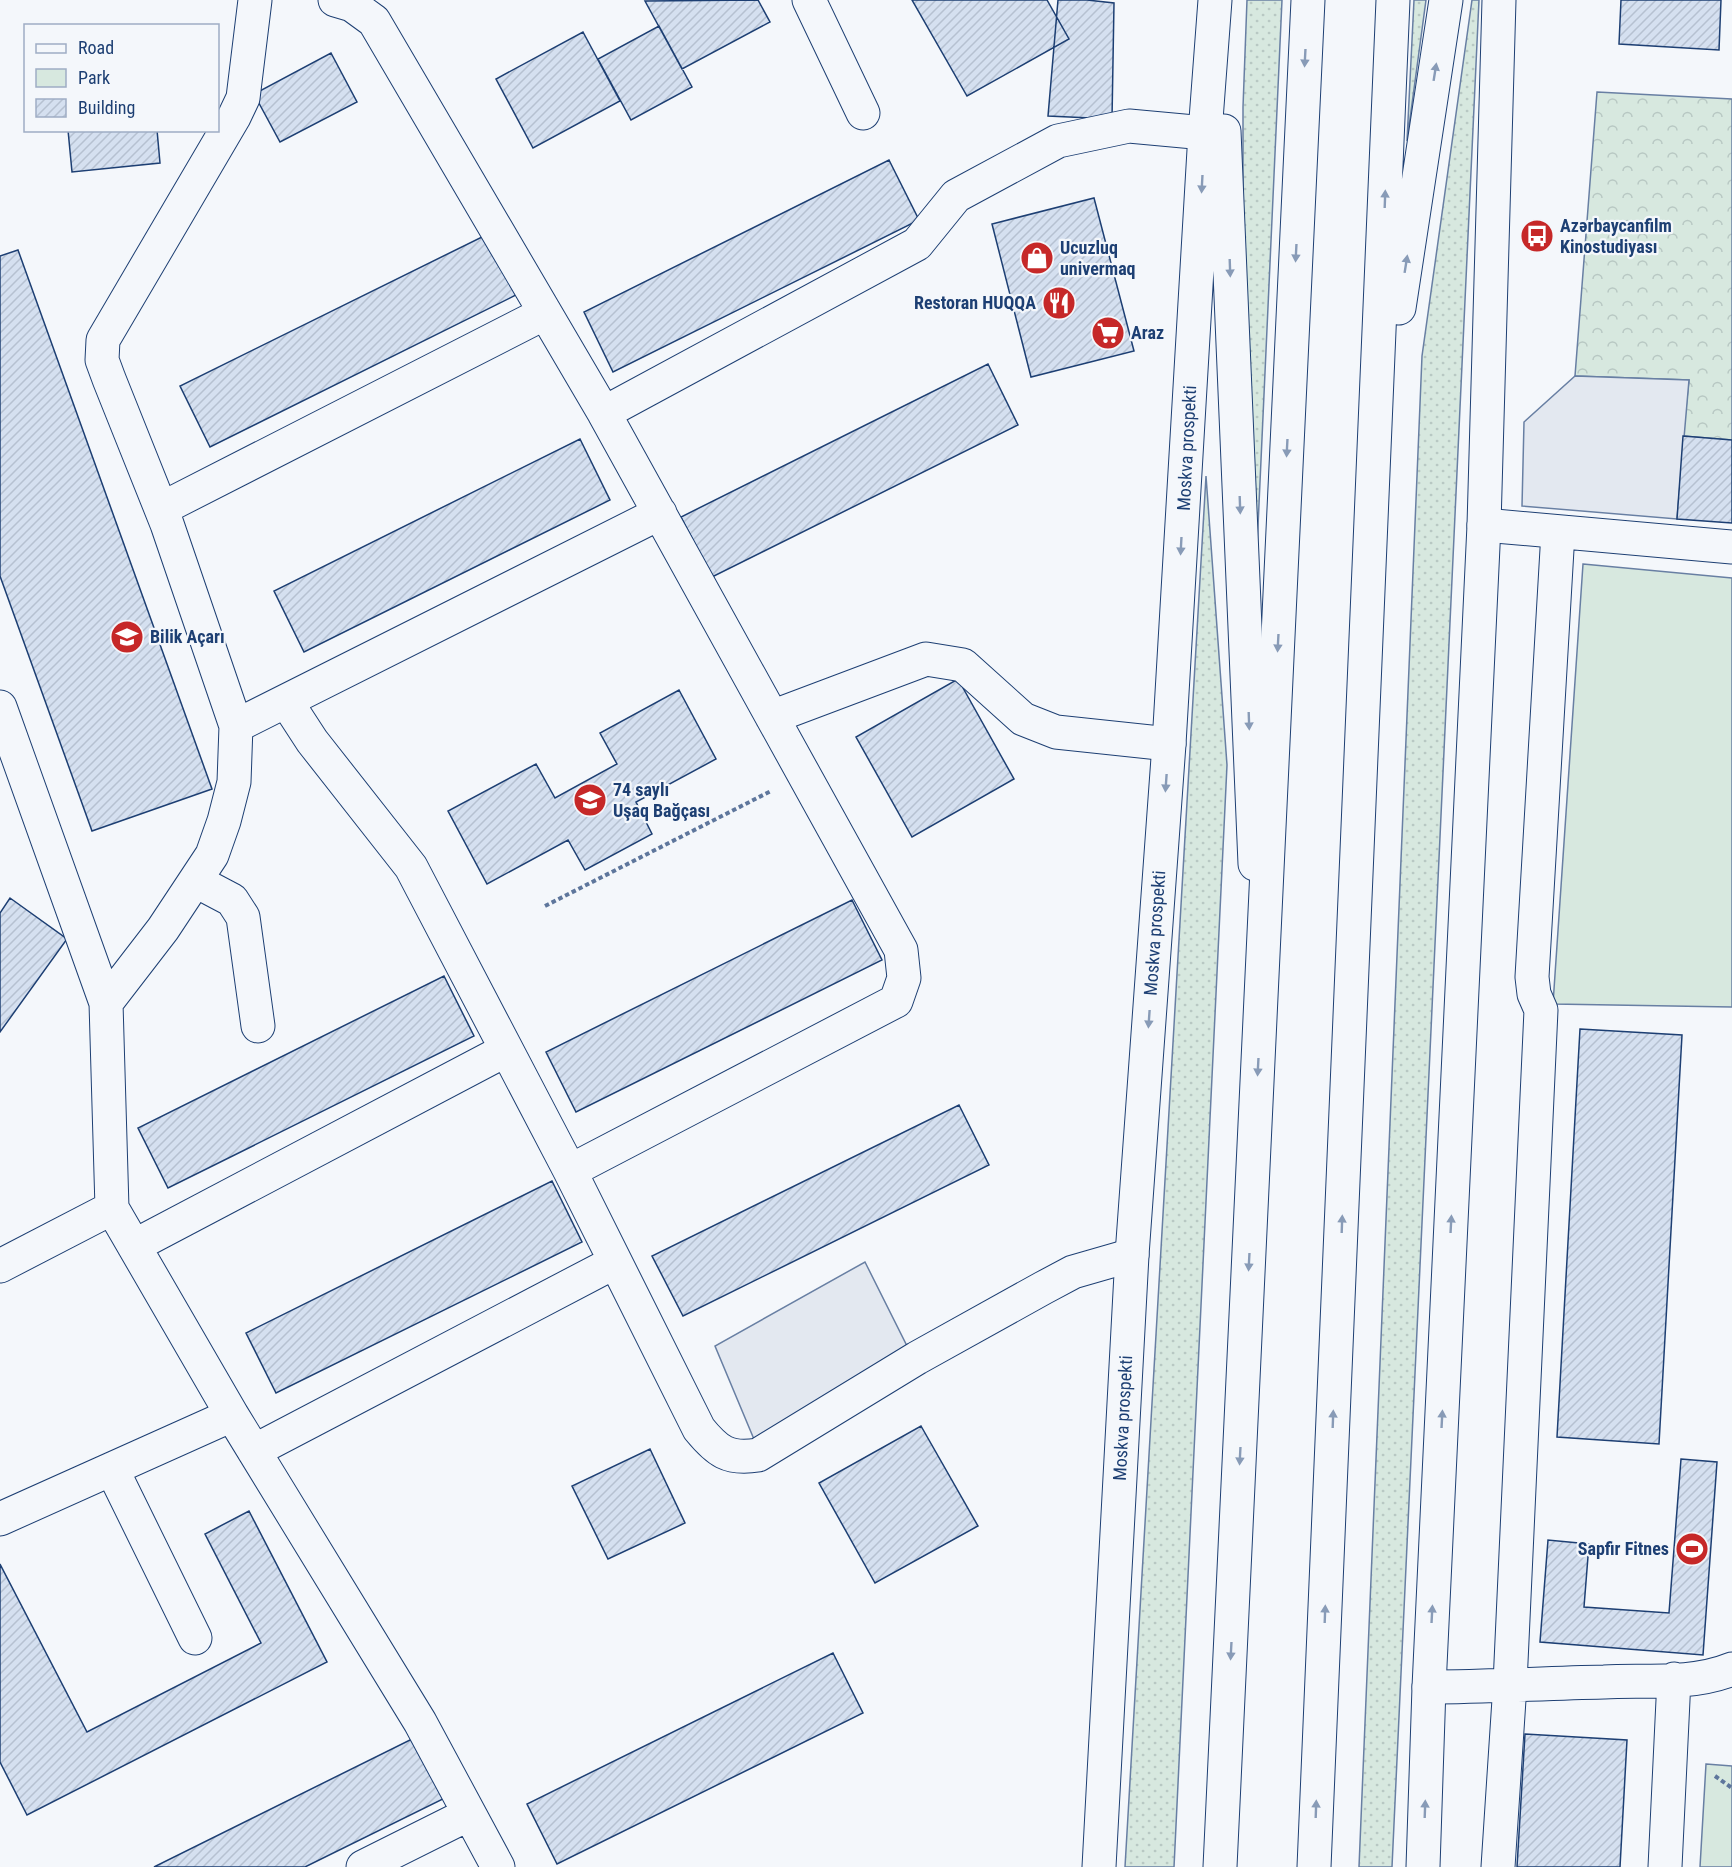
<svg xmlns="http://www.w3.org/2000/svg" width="1732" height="1867" viewBox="0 0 1732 1867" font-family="'Roboto Condensed',sans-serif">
<defs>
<pattern id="grass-dots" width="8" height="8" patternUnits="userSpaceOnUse" patternTransform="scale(1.5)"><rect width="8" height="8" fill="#d7e8df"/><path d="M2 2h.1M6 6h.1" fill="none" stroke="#b8c8c3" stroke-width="1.8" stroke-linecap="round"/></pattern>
<pattern id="forest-crowns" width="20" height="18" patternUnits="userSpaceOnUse" patternTransform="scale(1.5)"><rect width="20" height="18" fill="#d7e8df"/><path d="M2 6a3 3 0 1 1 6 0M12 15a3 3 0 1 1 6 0" fill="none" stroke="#b8c8c3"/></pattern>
<pattern id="building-hatch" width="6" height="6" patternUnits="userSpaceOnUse" patternTransform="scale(1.5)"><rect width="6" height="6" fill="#d5e0f0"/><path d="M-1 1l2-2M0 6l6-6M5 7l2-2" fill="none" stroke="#b6c1d1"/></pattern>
</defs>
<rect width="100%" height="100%" fill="#f4f7fb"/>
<!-- grass -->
<path fill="url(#grass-dots)" stroke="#687fa3" stroke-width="1.5" d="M1247,0H1282L1256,570L1243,310V107Z
M1414,0H1426L1407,141Z
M1472,0H1479L1392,1867H1359L1422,356Z
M1206,476L1227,765L1174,1867H1125Z"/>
<!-- forest -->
<path fill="url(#forest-crowns)" stroke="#687fa3" stroke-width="1.5" d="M1597,92L1732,99V440L1683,436L1689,380L1575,376Z"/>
<!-- park -->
<path fill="#d7e8df" stroke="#687fa3" stroke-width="1.5" d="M1583,564L1732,578V1007L1553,1004Z
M1706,1764L1732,1766V1867H1700Z"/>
<!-- parking -->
<path fill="#e3e8f0" stroke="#687fa3" stroke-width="1.5" d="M1575,376L1689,380L1677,519L1522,506L1524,422Z
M865,1262L918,1368L761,1456L715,1346Z"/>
<!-- building -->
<path fill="url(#building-hatch)" stroke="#1d3f73" stroke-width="1.5" d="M758,0L770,22L682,69L645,1Z
M912,0H1047L1069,39L967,96Z
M1058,0H1087L1114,3L1112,119L1048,116Z
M1621,0H1721L1719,50L1619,44Z
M659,26L692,87L631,120L598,59Z
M583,32L620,101L533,148L496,79Z
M331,53L357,102L280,142L254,94Z
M68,130H157L160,163L72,172Z
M889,160L919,220L613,372L584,312Z
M1094,198L1134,351L1031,377L992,224Z
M486,235L516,295L210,447L180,386Z
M18,250L212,789L92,831L0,576V256Z
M988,364L1018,425L712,577L681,517Z
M1683,436L1732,440V523L1677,519Z
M580,439L610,500L304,652L274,591Z
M958,679L1014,779L912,837L856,737Z
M679,690L716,759L636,802L652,834L585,870L568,840L487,884L448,811L536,764L555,798L617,764L600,733Z
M10,898L67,939L0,1032V913Z
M852,900L882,960L576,1112L546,1052Z
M444,976L474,1036L168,1188L138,1128Z
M1580,1029L1682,1035L1659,1444L1557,1437Z
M959,1105L989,1165L683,1316L652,1256Z
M552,1181L582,1242L276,1393L246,1333Z
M921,1426L978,1526L875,1583L819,1483Z
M650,1449L685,1523L608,1559L572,1486Z
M1681,1459L1717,1462L1703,1655L1540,1642L1548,1540L1589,1544L1584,1607L1669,1613Z
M249,1511L327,1662L27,1815L0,1762V1564L87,1732L261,1643L205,1534Z
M833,1653L863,1713L557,1864L527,1804Z
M1525,1734L1627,1740L1620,1867H1517Z
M416,1737L447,1797L305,1867H154Z"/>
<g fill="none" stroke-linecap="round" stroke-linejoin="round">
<defs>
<path id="minor" d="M335,0L352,5L374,21L604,413L901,950L904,978L896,1001L570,1171L699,1429C717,1451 728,1460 758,1455L917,1358L1043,1288L1073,1272L1132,1255
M809,0L863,113
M604,413L917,244L956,196L1058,141L1129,126L1205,133
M161,509L545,313
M1484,525L1732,547
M286,701L312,741L411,867L570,1171
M0,707L106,1003L112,1208L0,1266
M772,717L926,659L963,665L1023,719L1056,732L1169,744
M236,726L660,513
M196,881L232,900L243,917L258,1026
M106,1003L163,929L212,855L224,821L234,782L236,726L167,524L109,379L102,360L103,340L234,117L243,98L255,0
M112,1208L232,1415L420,1722L498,1867
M134,1246L506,1050
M254,1451L615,1262
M112,1469L195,1638
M0,1519L232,1415
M1429,1687C1487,1687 1546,1683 1604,1682C1645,1680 1693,1685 1732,1669
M363,1867L469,1814
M1498,1867L1510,1684L1541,1010L1534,994L1532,977L1558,532
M1665,1867L1674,1679"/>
<path id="major" d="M1224,131L1255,864
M1099,1867L1132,1255L1169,744L1205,133L1215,0
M1423,1867L1429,1687L1484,525L1499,0"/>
<path id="highway" d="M1399,308L1446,0
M1220,1867L1308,0
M1314,1867L1393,0"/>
</defs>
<!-- minor casing -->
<use href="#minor" stroke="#1d3f73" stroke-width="35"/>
<!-- major casing -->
<use href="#major" stroke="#1d3f73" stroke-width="35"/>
<!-- highway casing -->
<use href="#highway" stroke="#1d3f73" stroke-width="35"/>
<!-- path -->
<path stroke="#5e769c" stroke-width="4" stroke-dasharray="4.5 3" stroke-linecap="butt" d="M545,906L771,791
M1715,1776L1732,1788"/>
<!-- minor -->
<use href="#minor" stroke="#f4f7fb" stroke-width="33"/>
<!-- major -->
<use href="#major" stroke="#f4f7fb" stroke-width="33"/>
<!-- highway -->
<use href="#highway" stroke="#f4f7fb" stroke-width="33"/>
</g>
<!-- one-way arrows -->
<defs><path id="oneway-solid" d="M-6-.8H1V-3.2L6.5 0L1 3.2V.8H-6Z" transform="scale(1.5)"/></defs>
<g fill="#889bb7">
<use href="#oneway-solid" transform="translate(1305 58) rotate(93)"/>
<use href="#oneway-solid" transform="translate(1435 72) rotate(-81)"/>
<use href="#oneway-solid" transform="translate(1202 184) rotate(93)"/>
<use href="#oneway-solid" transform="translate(1385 199) rotate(-88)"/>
<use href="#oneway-solid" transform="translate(1296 253) rotate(93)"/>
<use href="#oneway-solid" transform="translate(1406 264) rotate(-81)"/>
<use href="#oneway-solid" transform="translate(1230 268) rotate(88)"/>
<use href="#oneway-solid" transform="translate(1287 448) rotate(93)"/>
<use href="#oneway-solid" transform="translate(1240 505) rotate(88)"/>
<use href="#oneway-solid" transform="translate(1181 546) rotate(93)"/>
<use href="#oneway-solid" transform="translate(1278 643) rotate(93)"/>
<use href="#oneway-solid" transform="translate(1249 721) rotate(88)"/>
<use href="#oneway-solid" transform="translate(1166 783) rotate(94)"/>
<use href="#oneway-solid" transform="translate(1149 1019) rotate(94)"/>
<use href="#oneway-solid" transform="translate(1258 1067) rotate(93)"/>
<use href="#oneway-solid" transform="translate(1342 1224) rotate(-88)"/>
<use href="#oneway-solid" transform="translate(1451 1224) rotate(-87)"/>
<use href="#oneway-solid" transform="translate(1249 1262) rotate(93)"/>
<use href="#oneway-solid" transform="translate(1333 1419) rotate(-88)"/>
<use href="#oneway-solid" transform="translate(1442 1419) rotate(-87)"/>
<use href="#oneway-solid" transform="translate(1240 1456) rotate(93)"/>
<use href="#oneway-solid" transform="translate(1325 1614) rotate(-88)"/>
<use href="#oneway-solid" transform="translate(1432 1614) rotate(-87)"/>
<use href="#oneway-solid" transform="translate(1231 1651) rotate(93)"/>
<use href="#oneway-solid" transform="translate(1316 1809) rotate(-88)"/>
<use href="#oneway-solid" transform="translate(1425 1809) rotate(-88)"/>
</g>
<!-- icons -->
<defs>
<symbol id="bus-disc" viewBox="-11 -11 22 22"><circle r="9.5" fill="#c62828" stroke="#f4f7fb"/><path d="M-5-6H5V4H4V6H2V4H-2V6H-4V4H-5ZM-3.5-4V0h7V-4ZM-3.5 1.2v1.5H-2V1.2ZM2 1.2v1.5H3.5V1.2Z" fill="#fff"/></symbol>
<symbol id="shop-disc" viewBox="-11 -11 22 22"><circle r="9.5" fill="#c62828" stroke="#f4f7fb"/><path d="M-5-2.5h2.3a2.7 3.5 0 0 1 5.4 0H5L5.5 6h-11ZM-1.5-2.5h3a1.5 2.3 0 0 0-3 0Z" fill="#fff"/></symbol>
<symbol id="restaurant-disc" viewBox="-11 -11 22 22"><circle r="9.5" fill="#c62828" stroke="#f4f7fb"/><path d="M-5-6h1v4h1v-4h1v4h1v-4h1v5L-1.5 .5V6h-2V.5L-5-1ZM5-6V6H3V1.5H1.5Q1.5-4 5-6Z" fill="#fff"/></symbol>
<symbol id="supermarket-disc" viewBox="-11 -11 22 22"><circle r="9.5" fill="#c62828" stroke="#f4f7fb"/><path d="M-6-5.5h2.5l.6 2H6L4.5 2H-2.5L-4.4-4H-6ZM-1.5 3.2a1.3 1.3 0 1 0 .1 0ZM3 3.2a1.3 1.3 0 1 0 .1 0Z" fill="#fff"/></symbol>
<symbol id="school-disc" viewBox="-11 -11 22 22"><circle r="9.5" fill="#c62828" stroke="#f4f7fb"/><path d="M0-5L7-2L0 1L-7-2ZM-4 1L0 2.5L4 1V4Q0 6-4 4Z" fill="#fff"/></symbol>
<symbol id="stadium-disc" viewBox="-11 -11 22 22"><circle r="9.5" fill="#c62828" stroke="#f4f7fb"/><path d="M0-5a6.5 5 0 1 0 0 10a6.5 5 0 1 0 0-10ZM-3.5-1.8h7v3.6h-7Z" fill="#fff"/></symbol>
</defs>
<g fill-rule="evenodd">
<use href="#bus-disc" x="1518" y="217" width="38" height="38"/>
<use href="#shop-disc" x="1018" y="239" width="38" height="38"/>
<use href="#restaurant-disc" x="1040" y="284" width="38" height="38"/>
<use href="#supermarket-disc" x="1089" y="314" width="38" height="38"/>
<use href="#school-disc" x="108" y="618" width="38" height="38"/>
<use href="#school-disc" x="571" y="781" width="38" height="38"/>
<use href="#stadium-disc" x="1673" y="1530" width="38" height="38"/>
</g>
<g text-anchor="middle" stroke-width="4.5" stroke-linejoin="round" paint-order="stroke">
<!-- poi labels -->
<g font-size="18" font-weight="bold" fill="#1d3f73" stroke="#f4f7fb" text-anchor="start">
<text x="1560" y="232">Azərbaycanfilm<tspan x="1560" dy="21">Kinostudiyası</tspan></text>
<text x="1060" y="254">Ucuzluq<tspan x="1060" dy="21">univermaq</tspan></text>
<text x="1036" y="309" text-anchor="end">Restoran HUQQA</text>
<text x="1131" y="339">Araz</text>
<text x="150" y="643">Bilik Açarı</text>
<text x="613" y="796">74 saylı<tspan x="613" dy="21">Uşaq Bağçası</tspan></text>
<text x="1669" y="1555" text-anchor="end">Sapfir Fitnes</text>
</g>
<!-- street labels -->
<g font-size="18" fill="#1d3f73" stroke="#f4f7fb">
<text transform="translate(1187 448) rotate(-87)" y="6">Moskva prospekti</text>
<text transform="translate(1155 933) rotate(-86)" y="6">Moskva prospekti</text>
<text transform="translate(1123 1418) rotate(-87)" y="6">Moskva prospekti</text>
</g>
</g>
<!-- legend -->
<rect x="24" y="24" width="195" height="108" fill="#f4f7fb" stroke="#9eadc5" stroke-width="1.5"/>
<rect x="36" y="44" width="30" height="9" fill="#f4f7fb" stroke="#9eadc5" stroke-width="1.5"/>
<text x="78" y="54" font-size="18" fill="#1d3f73">Road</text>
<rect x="36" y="69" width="30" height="18" fill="#d7e8df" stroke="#9eadc5" stroke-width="1.5"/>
<text x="78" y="84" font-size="18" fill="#1d3f73">Park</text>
<rect x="36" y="99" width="30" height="18" fill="url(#building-hatch)" stroke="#9eadc5" stroke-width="1.5"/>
<text x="78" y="114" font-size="18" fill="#1d3f73">Building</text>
</svg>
